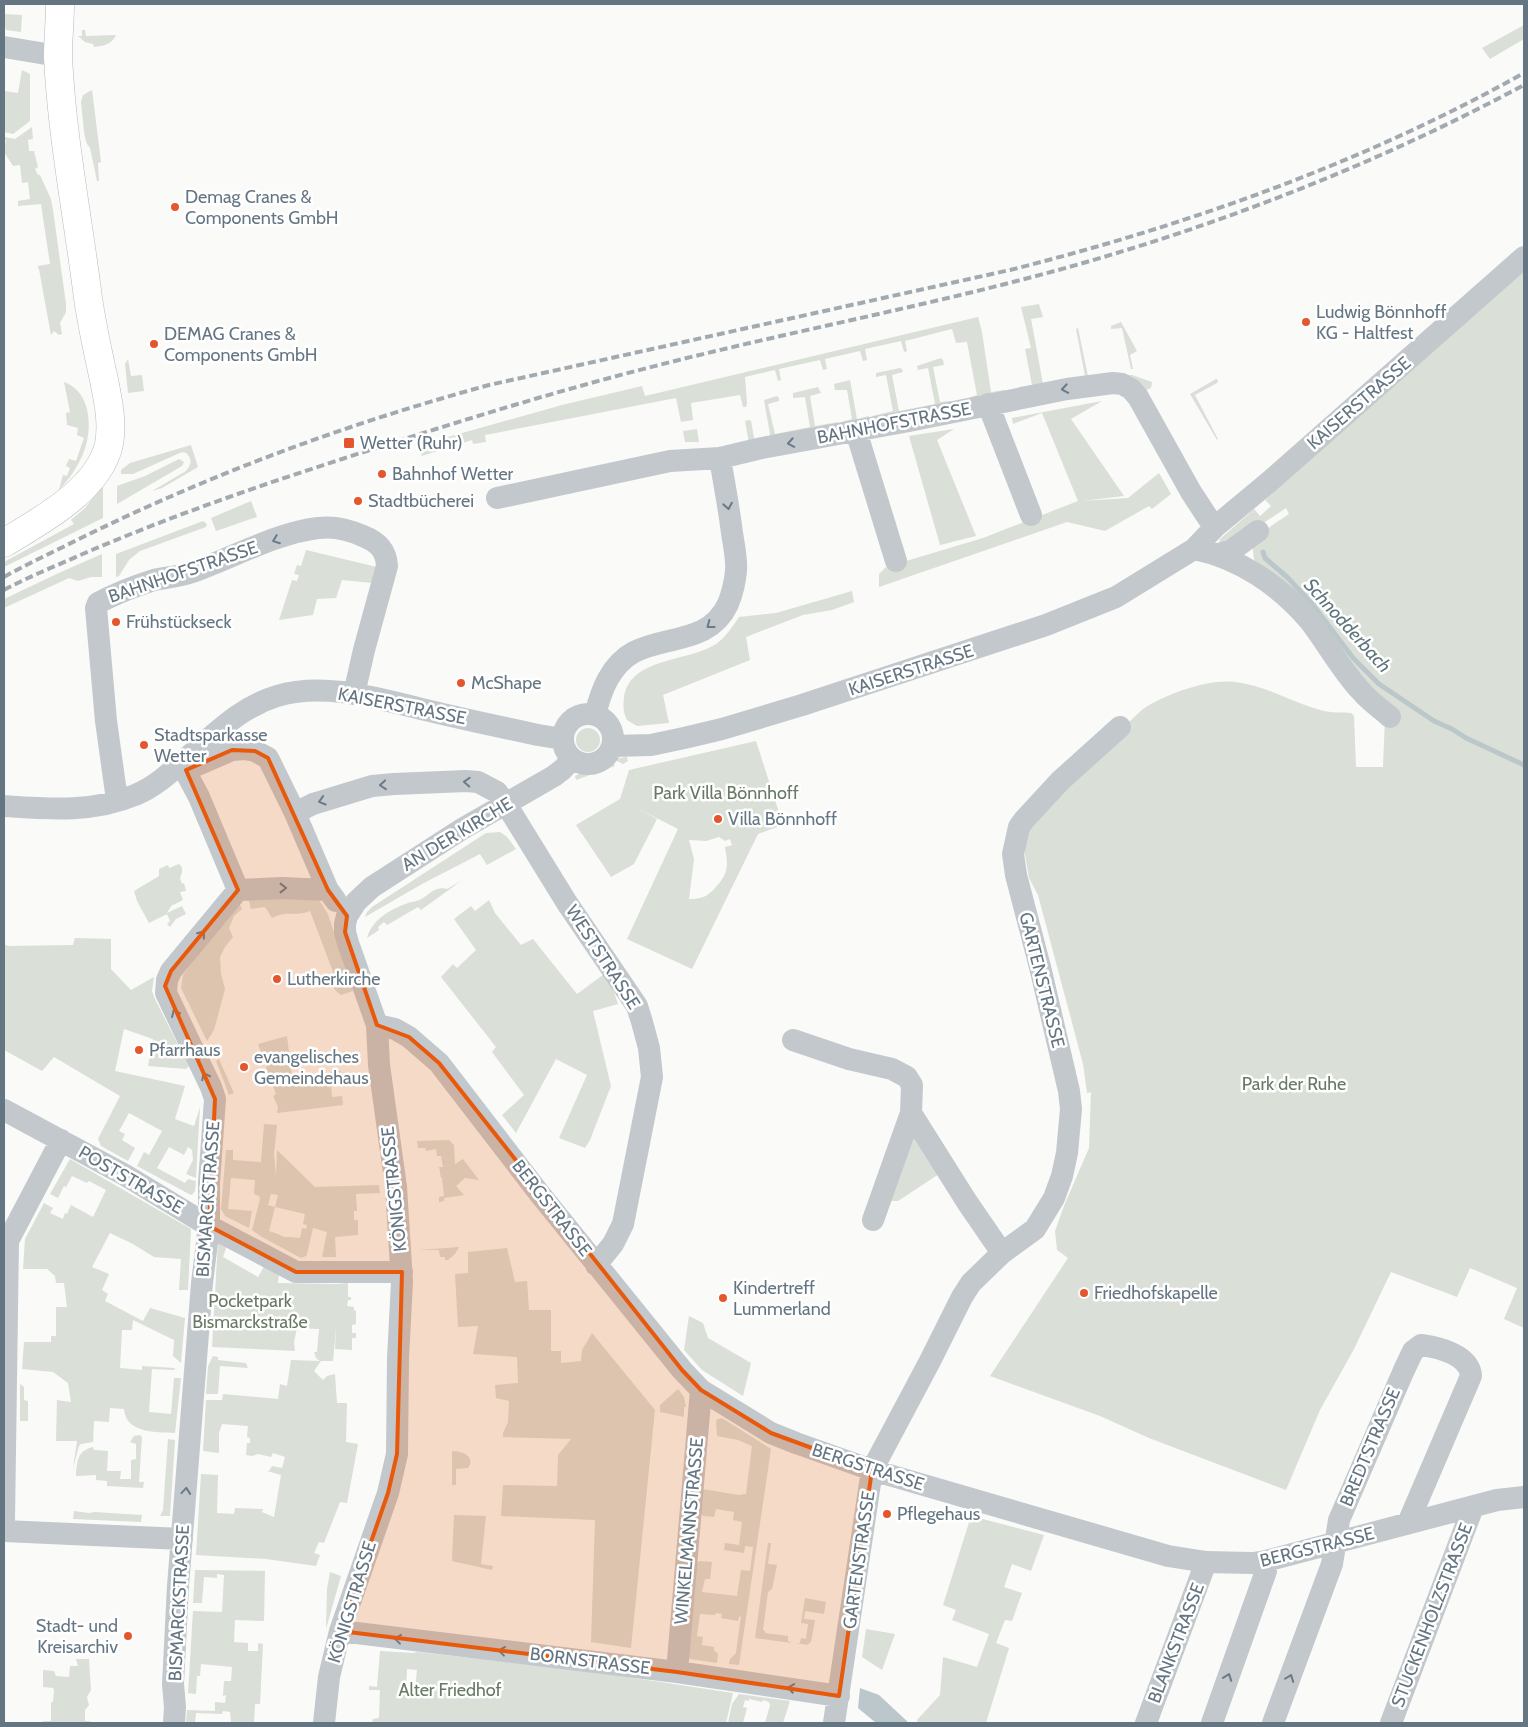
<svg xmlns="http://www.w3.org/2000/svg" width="1528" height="1727" viewBox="0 0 1528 1727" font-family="Cabin,sans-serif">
<rect width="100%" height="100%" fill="#fafaf8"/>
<!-- green -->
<path fill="#dadfd7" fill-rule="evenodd" d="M4,14L22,15L21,32L6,30L4,24Z
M1524,25V39L1490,59L1482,48Z
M82,30H85L86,36L116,35C112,44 104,46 94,47L93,44L85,42L78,36H82Z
M22,70L30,74V121L13,134L4,132V91L18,93Z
M92,90L101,162L98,163L99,181H97L90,148L86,142L84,132L81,102L83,95Z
M32,127L33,139L28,140L29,151H34L38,167L35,169L38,175H40L51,199L53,210L66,304V312L60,323L62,334L59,335L54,331L51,335L39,269L38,268V266L50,264L41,204L18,206V201L30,199L28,182L22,183L20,165L13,166L4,152L6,140H4V137L15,139Z
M1524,269V1328L1504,1319L1517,1288L1470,1268L1457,1297L1391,1272L1354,1349L1320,1410L1286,1490L1149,1438L1100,1416L990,1376L1068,1258L1057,1250L1055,1231L1064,1206L1089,1148L1091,1092L1087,1093L1083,1064L1038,895L1029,878L1022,838L1065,781L1143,709C1166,694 1208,679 1235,682C1266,685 1294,704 1324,711C1332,713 1342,712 1351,713L1354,716L1356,767H1383L1385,718L1254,560L1252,542L1255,537L1289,514L1286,508L1253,530L1219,544L1220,539L1254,509L1260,516L1271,506L1265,500Z
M1039,304L1043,317L1031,319L1043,384L1019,392V387L1032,385L1025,349L1031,348L1021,307Z
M978,317L982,332L991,392L1005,390L1006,394L966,399L977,395L967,342L956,343L952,329L905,341L907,351L904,352L901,341L865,349L867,360L863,361L860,351L825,359L827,369L823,370L820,360L779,369L781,380L778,381L775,370L745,377L747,404L746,407H743L740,395L691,403L693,420L681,422L676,398L485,435L486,442L473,444L472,440L422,456L419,448H417L416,446L562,405L642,386L645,396Z
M1121,322L1137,351L1130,355L1133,369H1131L1122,328L1111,329V326Z
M1078,328L1088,376H1085L1076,329Z
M941,358L943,360L944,365L933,367L940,402L951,401L952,405L872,420V416L893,411L886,375L876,377V373L900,368L902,369L903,372L892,375L899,411L935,404L928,368L918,370L917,366Z
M128,359L131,376L142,375L144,391L128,393L125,364Z
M1128,375H1132L1152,382L1151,388L1144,391Z
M1216,379L1218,380L1217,383L1195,395L1218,439L1217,440L1190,394Z
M850,380L857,419L869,416V420L842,426L841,422L852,419L847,390H835L834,384Z
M64,382C92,392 93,430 83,454C77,468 69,479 59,490L63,475L67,476L70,468L66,466L69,459L76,461L84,438L77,435L78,428L67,425L66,413L70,412Z
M818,387L821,393L810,396L815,426L838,422L839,426L771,440L764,400L777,396L779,398V401L768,404L775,434L810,427L805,397L793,398V393Z
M1102,401L1071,419L1124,496L1082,501L1128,498L1159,473L1171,494L1152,509L1149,506L1105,531L1067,522L879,587V574L886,567L983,538L1078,501L1042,413L1013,424L1012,418Z
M749,420L751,421L755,443H749L745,421Z
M697,429L699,442H685L683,431Z
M954,429L937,440L976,536L940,545L909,436Z
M191,445L198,467L162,488L152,491L186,471C191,465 193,459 186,453L182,452L133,474H121V470L130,463Z
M179,459L184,462L182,466L117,504V486L145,476Z
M103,485V518L4,567V562L74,524L71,520L85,508Z
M251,501L257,517L216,531L211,518Z
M203,521L207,524L206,527L140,551L129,560L119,576L116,577V554Z
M306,550L377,567L372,583L342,580L336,598L317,599L313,615L279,620L292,580L297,581L299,575L294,574L297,565L301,566Z
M102,554V577H91L78,581L69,578L4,608V599L61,572Z
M852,591L854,602L832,610L803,615L746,637L750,660L663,695L669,723L637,726L627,720C623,712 623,706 624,698C629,657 689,662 716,644C726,637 732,627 739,617L776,613Z
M576 740a12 12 0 1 1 24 0a12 12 0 1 1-24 0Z
M756,741L783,825L758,834L692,969L627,939L678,829L635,807L657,819L634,864L611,877L576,825L620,799L629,770ZM719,837L725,841L730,839L732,845L725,847C728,865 729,873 716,887C707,897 702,899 689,899L694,859L689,840L706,841Z
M627,757L628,761L623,764L617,761L613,762L615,766L576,780L575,776C582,772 590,772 598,769C610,765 613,758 627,757Z
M500,832L507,837L516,849L487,865L480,854L422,884L365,917L367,912L372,907L486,833Z
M179,864C184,868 182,873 180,878L182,884L184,883L186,891L180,892L183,900L171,906L167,913L182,906L186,914L176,919L170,927L167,924L170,921L167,914L149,923L137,901L134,891L159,876V869L168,865L169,868Z
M461,881L421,910L418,907L387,925L384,922L378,927L379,930L367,938C372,920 390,909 408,903C412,902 419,901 423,898C431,893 436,886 447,889Z
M248,897L319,900L328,914L353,991L341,995L336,991L330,982L335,977L310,911C298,917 285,910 272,918L265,907L251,909Z
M238,900L242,909L234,916L229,928L233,937L225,947L220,957L221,974L225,989L214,1030L207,1041L181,988L183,975Z
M489,900L495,913L521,945L533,939L577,994L607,972L618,1004L593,1011L611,1086L590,1140L585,1148L559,1138L587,1075L556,1059L516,1133L502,1115L524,1095L492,1052L496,1047L441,977L453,964L457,968L476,950L454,919L471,906L475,911Z
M75,938L111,939V969L131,990L154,977L152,991L155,999L189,1066L186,1069L148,1066L153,1039L124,1029L115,1071L185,1086L175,1119L194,1126L200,1107L196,1178L186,1174L193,1160L192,1150L188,1147L184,1155L169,1147L157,1168L185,1183L188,1179L196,1181L195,1191L192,1195L189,1194L137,1166L144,1152L149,1155L162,1131L129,1113L119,1131L125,1134L122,1140L135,1148L128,1161L101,1146L98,1139L120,1096L54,1057L42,1071L4,1050V944L8,946L73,945Z
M287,1036L292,1077L341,1071V1082L331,1083L332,1097L342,1096L343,1105L277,1113L278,1107L273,1096L276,1094L258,1044Z
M219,1059L234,1093L229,1095L216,1061Z
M264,1124L277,1125L274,1154L276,1176L277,1150L315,1187L379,1185L380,1193L356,1194L357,1211H354V1220H358V1235L335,1237L336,1257H322L327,1232L313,1228L307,1254L306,1256L301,1258L262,1237L252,1230L260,1199L259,1196L254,1194L255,1180L231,1178L228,1209L252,1211L249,1228L225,1216L221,1209L226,1150H233V1160L261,1162ZM271,1194L278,1195L275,1207L305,1214L303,1224L307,1225L306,1229L302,1228L300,1238L290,1237H284L278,1234L269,1231L275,1207L268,1205Z
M911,1138L915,1139L939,1174L898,1201H891Z
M449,1140L454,1145L455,1164L463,1159L479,1180L465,1178L456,1186L464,1195L444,1198V1201L439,1202V1197L444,1196L442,1178H441L439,1167H443L441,1156H437L436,1149L426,1151L425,1148H418L417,1141Z
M70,1159L191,1229L188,1290H179L181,1259L154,1257L133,1244L110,1233L92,1267L109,1274L102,1290L108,1294L105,1301L143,1321L150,1308L185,1318L181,1363L173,1356L174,1340L133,1320L132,1330H122L120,1368L142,1370V1366L175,1368L174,1370L152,1369L149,1412L171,1414L174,1378H181L175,1433C157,1432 126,1434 124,1409L110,1408L109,1422L94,1421L93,1442L81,1444L79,1446L73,1468L77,1441H56L57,1401L56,1400L71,1402L68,1383L53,1372L22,1369L24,1342H51V1336H56V1307H67L64,1283H56L55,1276L47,1269H23L25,1239L44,1203L53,1208L50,1213L63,1219L65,1213L67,1214L71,1205L93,1217L106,1190L89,1181L87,1183L72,1176L66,1187L64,1186L58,1198L50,1194Z
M218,1241L227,1245L223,1257L258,1277L265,1265L279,1274L278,1283L337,1284L348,1283V1297H351V1300H348L347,1306L354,1307V1310L356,1311V1324L352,1325V1333H356V1338H352V1350L335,1349L336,1327L333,1361H321L314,1371L323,1380L327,1376L335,1374L337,1403H347L346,1442L358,1444L347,1503L340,1502L324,1543L319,1542L314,1553L320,1555L316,1566L266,1559L196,1555L201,1474L218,1475L217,1513L234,1514L235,1508L261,1509H263L262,1512L274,1517L281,1475L267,1471H269L272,1466L282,1468L285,1457L273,1453L271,1457L258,1454L252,1456L246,1455L247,1443H250V1438L247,1437L248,1426L222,1424L219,1433V1453L203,1451L206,1400H222L223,1394L278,1399L280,1384L287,1386L291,1360L320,1361L316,1358L314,1352H317L319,1329L297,1328L294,1342L295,1351L212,1347Z
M459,1247L455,1254L448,1260H445V1257H440L439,1250H419Z
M507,1248L515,1282L527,1281L529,1310H551V1351H561V1363L581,1361L582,1350L592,1333L655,1410L631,1648L591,1642L595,1520L501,1516L503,1485L557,1486L558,1455L571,1439L503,1437V1433L508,1422L509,1401L496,1398L495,1385L518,1383L517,1357L473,1354L478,1326L458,1327L455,1274L468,1273V1252Z
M689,1316L703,1323L708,1338L751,1363L743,1396L702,1370L684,1350Z
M213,1356L218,1357V1360L246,1363L248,1368L220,1366L218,1394H206L208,1366Z
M20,1384L24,1387V1400L28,1401V1421H20Z
M678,1389L684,1397L686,1407H684V1417L660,1412V1405Z
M722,1418L771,1449L739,1665L729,1664L730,1659L736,1653L741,1616L739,1617L738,1621L721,1618L722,1614L716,1613L715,1615L700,1614L697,1636L703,1637L702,1645L714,1647V1650L718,1654L717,1663L690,1659L688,1656L693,1564L700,1561L712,1562L710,1579H705L702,1592L737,1596L741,1570L750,1571L753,1547L745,1546L744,1553L724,1550L725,1543L739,1545L742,1522L733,1520L734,1512L716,1509L714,1517L703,1516L699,1511L702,1489L739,1495L746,1494L752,1446L738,1440L717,1436L716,1421L718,1419Z
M140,1435L142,1437L139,1482H144L143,1488L107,1486V1481L96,1480V1475L76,1476C77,1461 77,1451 93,1447L94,1450L108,1451L107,1471H121L120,1479H131V1460L136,1459V1444L130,1442L134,1436Z
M168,1439L175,1440L170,1516H160L163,1510Z
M452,1451C462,1451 476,1456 468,1468L456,1469V1485H452Z
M74,1511L89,1513L94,1512L142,1515L141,1522L73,1519Z
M454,1515L486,1516L481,1564L493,1566L492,1570L452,1561Z
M971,1516L1044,1535L1031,1571L1012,1564L1004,1587L1022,1593L1012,1621L1005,1620L996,1643L1009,1648L986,1723H918L917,1720L940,1695L943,1657L977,1667L989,1634L952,1620L956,1610L943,1605Z
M768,1543H771L768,1564L777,1565L772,1589L768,1592L763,1630L765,1631V1633L788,1636V1641L792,1643L755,1638Z
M195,1570L265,1571L264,1621L235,1620L234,1642L248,1643V1651H258V1643L263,1644L260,1704H255L254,1723H231L230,1712L223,1711L222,1714L196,1713L195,1723H186L187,1710L215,1711V1702L225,1703L226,1695L223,1696L224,1681H231L232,1667L201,1664L200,1676H197L196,1694L188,1693L193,1611L222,1612L224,1575L217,1574V1578L204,1577L202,1603H193Z
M330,1572L341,1576L326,1629L327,1589Z
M805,1598L826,1602L824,1614L805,1611L804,1619L815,1620L811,1642L807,1645L796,1643H800L801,1638L806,1639L808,1624L801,1623Z
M866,1629L895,1634L882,1670L862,1657Z
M380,1651L413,1653L417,1652L588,1671L733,1693L726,1723H372L373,1719L379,1718L380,1690H369V1686L377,1687ZM407,1669L417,1670L415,1691L406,1690Z
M76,1659H89L91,1690L87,1697L89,1705L85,1710V1721H90V1723H43V1721H51V1702H53L54,1690L53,1688L43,1687V1670L54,1671L56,1676L69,1677L70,1666H78Z
M739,1694L790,1701L783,1723H765L770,1705L769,1702L763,1700L762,1702L749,1699V1701L745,1700L743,1707L747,1708L743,1723H728L732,1704Z"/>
<!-- water -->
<path fill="#bbc7cb" d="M860,1688L879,1695L909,1723H876L858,1708Z"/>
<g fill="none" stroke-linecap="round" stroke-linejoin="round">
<!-- stream -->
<path stroke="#bbc7cb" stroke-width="5" d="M1263,552L1265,558L1288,578L1313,605L1353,658L1379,684L1434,721L1452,729L1466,738L1524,765"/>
<defs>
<path id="major" d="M4,543C40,521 99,490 109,444C113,423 108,400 104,380C98,353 92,325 88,298C78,218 62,138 58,57C58,39 60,21 60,4"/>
</defs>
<!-- major casing -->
<use href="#major" stroke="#b5babe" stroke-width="29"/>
<!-- minor -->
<path stroke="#c3c8cc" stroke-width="22" d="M4,47L58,56
M988,404L1031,515
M856,431L896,561
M497,498L670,461L720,458L762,448L909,421L1067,389L1113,383L1122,384L1131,389L1138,397L1191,492L1210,521L1216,526
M1194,549C1239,558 1279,585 1309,620C1327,643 1341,670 1361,691C1369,701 1380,708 1390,717
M1216,555L1232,550L1258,531
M563 739a25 25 0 1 1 50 0a25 25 0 1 1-50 0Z
M595,715C601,691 610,665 634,652C667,635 709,644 728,604C732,594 735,582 736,571C737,559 734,546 732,533C729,508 724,483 720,458
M612,746L651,745L684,738L722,729L802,705L1046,625L1116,597L1194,549L1216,526L1269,482L1524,257
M181,763L199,797L238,890
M186,770L232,750L245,749L255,751L268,758L295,813L328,890L336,901
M117,800L106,721L96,608L98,603C115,594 135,586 154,580C167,577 179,577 192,572C232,558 276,533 318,528C333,526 350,530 363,536C378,542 386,550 387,566L364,650L354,694
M4,806C48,809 93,813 135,795C158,786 177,766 196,750C221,728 244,706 277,696C327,681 382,700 430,711C466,720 502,727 538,735L563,739
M295,813L313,804L372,786L394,784L466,781L478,782L497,792L506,804L567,903L637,1006L642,1022L649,1048L652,1077L623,1224L613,1244L596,1265
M377,1025L395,1029L409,1037L439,1063L539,1193L682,1370L701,1390L771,1433L796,1443L872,1470L1168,1556L1206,1562L1253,1563L1266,1561L1497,1500L1524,1497
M793,1040L849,1059L892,1069L907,1077L912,1085L911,1113L967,1202L1002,1253
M4,1110L125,1175L209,1226L296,1272H402
M873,1220L911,1113
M4,1520L8,1241L61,1140
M4,1531L182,1539
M340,1631L677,1672L839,1696
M677,1672L701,1390
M174,1723L175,1707L173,1684L178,1586L202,1283L209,1226V1183L215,1099L211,1087L166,993L167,980L171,971L238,890L282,888L328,890
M324,1723L329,1677L340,1631L388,1493L397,1454L398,1358L402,1282L396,1187L379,1065L377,1025L348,943L345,932V924L347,916L356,902L372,887L462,829L554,776L563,769L572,759
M834,1723L872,1470L930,1361L962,1297L971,1283L1002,1253L1035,1229L1054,1198L1062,1176L1067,1153L1071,1109L1069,1091L1040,967L1016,875L1013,854L1019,827L1024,820L1060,781L1120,727
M1146,1723L1206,1562
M1212,1723L1266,1571V1561
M1273,1723L1332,1564L1339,1520L1404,1370L1413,1351L1421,1345C1438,1347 1470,1355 1471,1376L1408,1523
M1391,1723L1473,1507"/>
<!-- major -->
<use href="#major" stroke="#fff" stroke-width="28"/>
<!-- rail -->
<path stroke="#a2aab0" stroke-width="4" stroke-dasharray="8 4" stroke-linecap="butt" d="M4,577C27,564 51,553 75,541C208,475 346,424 489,385L1010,270C1188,225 1363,163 1524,73
M4,590C30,576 58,565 85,553C169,517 255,487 342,459C447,425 552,392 659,365C800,329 944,303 1083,263C1236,219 1384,160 1524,85"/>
</g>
<!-- one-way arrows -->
<defs><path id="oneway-chevron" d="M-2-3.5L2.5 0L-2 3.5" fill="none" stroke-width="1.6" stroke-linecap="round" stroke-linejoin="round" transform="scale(1.25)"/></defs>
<g stroke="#6a7a87">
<use href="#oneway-chevron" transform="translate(1065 389) rotate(170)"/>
<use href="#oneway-chevron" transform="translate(791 443) rotate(170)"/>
<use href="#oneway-chevron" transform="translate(728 506) rotate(80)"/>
<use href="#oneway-chevron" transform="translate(276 540) rotate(159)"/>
<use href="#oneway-chevron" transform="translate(710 625) rotate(143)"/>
<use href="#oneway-chevron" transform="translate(467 782) rotate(-177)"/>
<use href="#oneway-chevron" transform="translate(383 785) rotate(175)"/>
<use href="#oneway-chevron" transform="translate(322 801) rotate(163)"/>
<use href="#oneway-chevron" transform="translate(283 888)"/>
<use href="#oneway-chevron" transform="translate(202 934) rotate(-51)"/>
<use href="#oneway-chevron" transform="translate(175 1013) rotate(-115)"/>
<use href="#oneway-chevron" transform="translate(205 1076) rotate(-117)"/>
<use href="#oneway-chevron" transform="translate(186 1491) rotate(-85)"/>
<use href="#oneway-chevron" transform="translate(398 1639) rotate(-173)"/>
<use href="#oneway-chevron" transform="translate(502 1651) rotate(-173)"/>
<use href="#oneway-chevron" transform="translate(1228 1677) rotate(-70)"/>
<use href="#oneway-chevron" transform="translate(1290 1678) rotate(-69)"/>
<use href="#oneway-chevron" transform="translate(791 1688) rotate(-171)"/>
</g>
<!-- marked area -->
<path fill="#e8590c" fill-opacity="0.2" stroke="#e8590c" stroke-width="4" stroke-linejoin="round" d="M232,750L255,751L268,758L328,890L347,916L345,932L377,1025L409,1037L439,1063L682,1370L701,1390L771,1433L872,1470L839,1696L677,1672L340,1631L388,1493L397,1454L402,1272H296L209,1226L215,1099L165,986L171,971L238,890L186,770Z"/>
<!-- markers -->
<g fill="#e4572e" stroke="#fff" stroke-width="2">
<circle cx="175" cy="207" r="5"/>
<circle cx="1306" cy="322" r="5"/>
<circle cx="154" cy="344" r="5"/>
<rect x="343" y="437" width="12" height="12" rx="2.5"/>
<circle cx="382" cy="474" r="5"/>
<circle cx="358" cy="501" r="5"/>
<circle cx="116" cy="622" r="5"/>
<circle cx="461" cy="683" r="5"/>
<circle cx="144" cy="745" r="5"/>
<circle cx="718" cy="819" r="5"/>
<circle cx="277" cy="979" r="5"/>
<circle cx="139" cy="1050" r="5"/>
<circle cx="244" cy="1067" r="5"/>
<circle cx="1084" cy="1293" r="5"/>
<circle cx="723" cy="1298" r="5"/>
<circle cx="887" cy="1514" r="5"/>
<circle cx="128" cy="1636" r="5"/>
</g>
<g text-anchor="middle" stroke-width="5" stroke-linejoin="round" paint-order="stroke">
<!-- poi labels -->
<g font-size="18" fill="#657683" stroke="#fff" text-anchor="start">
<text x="185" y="203">Demag Cranes &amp;<tspan x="185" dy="21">Components GmbH</tspan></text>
<text x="1316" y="318">Ludwig Bönnhoff<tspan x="1316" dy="21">KG - Haltfest</tspan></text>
<text x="164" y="340">DEMAG Cranes &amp;<tspan x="164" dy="21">Components GmbH</tspan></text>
<text x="360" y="449">Wetter (Ruhr)</text>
<text x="392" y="480">Bahnhof Wetter</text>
<text x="368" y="507">Stadtbücherei</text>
<text x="126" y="628">Frühstückseck</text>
<text x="471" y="689">McShape</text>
<text x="154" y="741">Stadtsparkasse<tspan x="154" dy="21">Wetter</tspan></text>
<text x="728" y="825">Villa Bönnhoff</text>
<text x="287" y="985">Lutherkirche</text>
<text x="149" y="1056">Pfarrhaus</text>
<text x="254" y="1063">evangelisches<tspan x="254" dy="21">Gemeindehaus</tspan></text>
<text x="733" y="1294">Kindertreff<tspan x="733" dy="21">Lummerland</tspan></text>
<text x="1094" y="1299">Friedhofskapelle</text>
<text x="897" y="1520">Pflegehaus</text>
<text x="118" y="1632" text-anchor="end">Stadt- und<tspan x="118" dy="21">Kreisarchiv</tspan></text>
</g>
<!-- street labels -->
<g font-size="18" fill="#657683" stroke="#fff">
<text transform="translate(1359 403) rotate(-41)" y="6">KAISERSTRASSE</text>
<text transform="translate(894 423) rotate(-11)" y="6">BAHNHOFSTRASSE</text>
<text transform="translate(183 572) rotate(-19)" y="6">BAHNHOFSTRASSE</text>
<text transform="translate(911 670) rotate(-18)" y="6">KAISERSTRASSE</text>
<text transform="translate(402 706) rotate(11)" y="6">KAISERSTRASSE</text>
<text transform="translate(457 834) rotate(-31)" y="6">AN DER KIRCHE</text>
<text transform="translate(603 957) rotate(57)" y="6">WESTSTRASSE</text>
<text transform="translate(1042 980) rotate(76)" y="6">GARTENSTRASSE</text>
<text transform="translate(131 1180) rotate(30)" y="6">POSTSTRASSE</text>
<text transform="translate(394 1189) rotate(-96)" y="6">KÖNIGSTRASSE</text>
<text transform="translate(208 1199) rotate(-86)" y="6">BISMARCKSTRASSE</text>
<text transform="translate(552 1208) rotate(52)" y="6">BERGSTRASSE</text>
<text transform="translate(1370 1447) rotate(-67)" y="6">BREDTSTRASSE</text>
<text transform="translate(868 1467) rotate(18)" y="6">BERGSTRASSE</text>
<text transform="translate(689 1531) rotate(-85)" y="6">WINKELMANNSTRASSE</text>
<text transform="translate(1317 1547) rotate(-14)" y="6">BERGSTRASSE</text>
<text transform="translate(859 1560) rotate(-82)" y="6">GARTENSTRASSE</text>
<text transform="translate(352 1602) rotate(-73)" y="6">KÖNIGSTRASSE</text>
<text transform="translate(179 1603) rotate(-87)" y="6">BISMARCKSTRASSE</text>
<text transform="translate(1432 1615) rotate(-69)" y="6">STUCKENHOLZSTRASSE</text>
<text transform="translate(1176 1643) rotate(-69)" y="6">BLANKSTRASSE</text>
<text transform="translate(590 1661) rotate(7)" y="6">BORNSTRASSE</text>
</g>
<!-- park labels -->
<g font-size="18" fill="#687a64" stroke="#fff">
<text x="726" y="799">Park Villa Bönnhoff</text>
<text x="1294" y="1090">Park der Ruhe</text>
<text x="250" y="1307">Pocketpark<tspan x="250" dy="21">Bismarckstraße</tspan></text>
<text x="450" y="1696">Alter Friedhof</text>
</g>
<!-- water labels -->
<g font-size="19" font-style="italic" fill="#60757c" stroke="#fff">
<text transform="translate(1348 625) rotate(48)" y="7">Schnodderbach</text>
</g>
</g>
<!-- border -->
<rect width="1528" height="1727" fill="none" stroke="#657683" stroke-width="10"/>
</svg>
